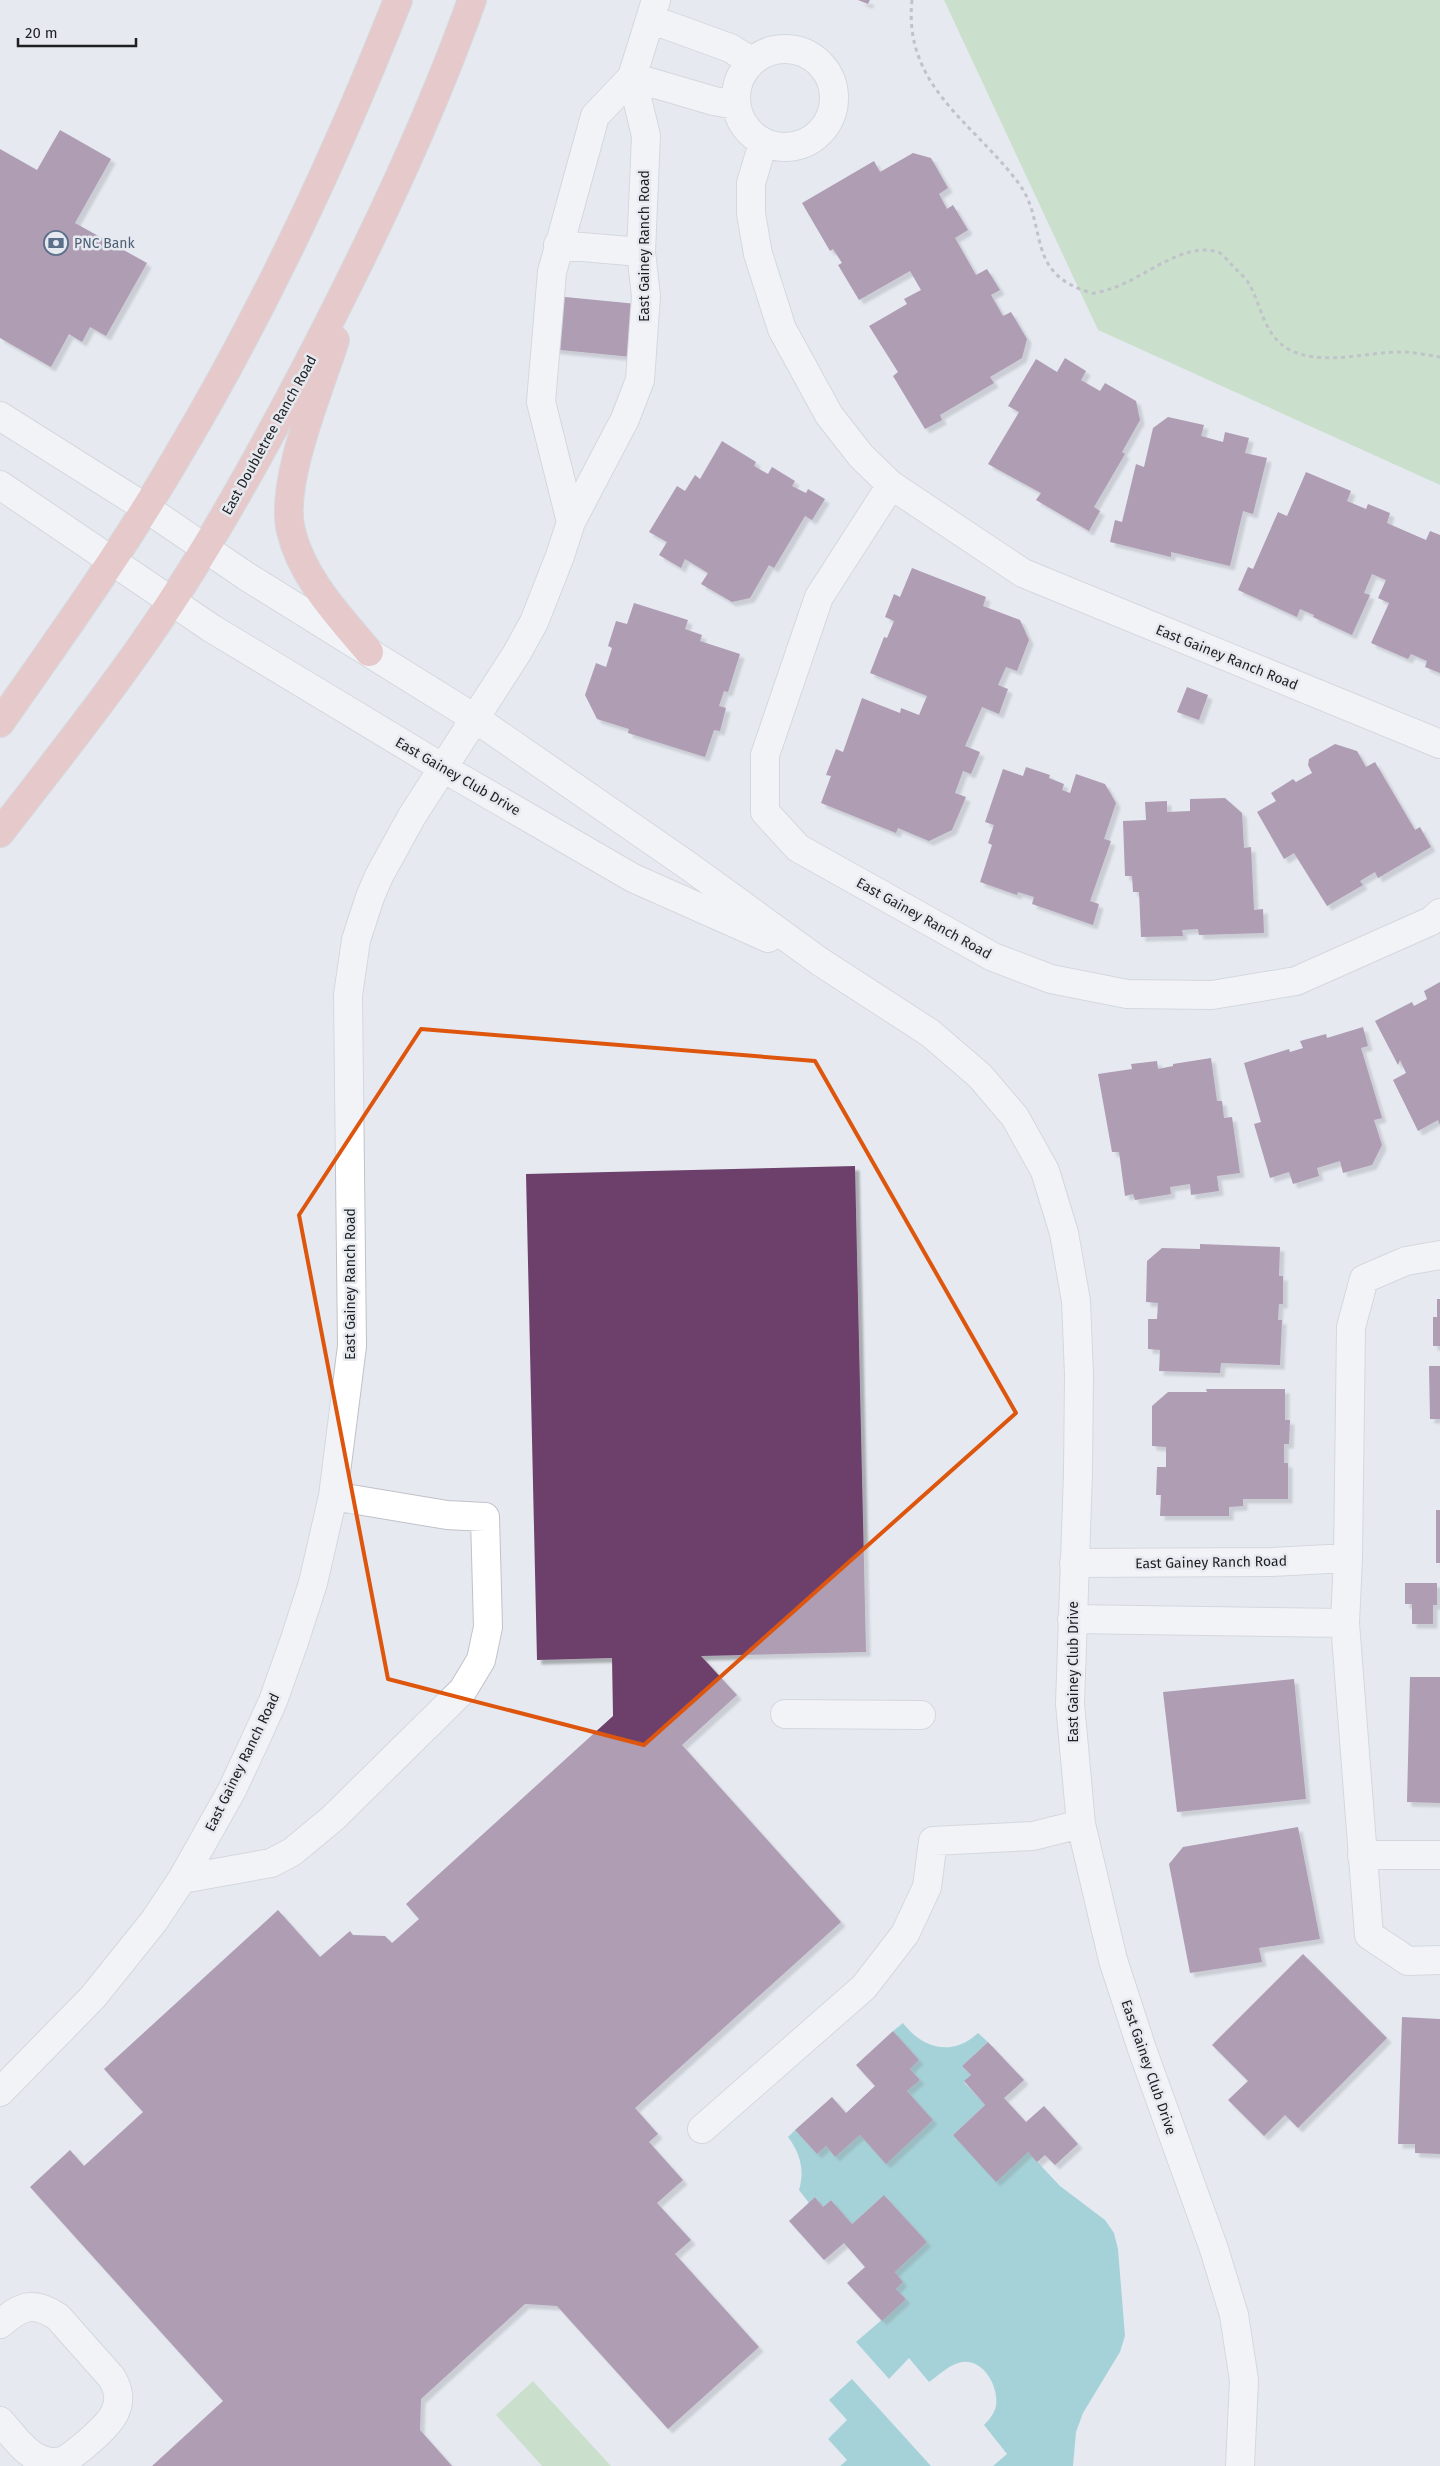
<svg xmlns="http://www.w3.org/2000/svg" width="1440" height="2466" viewBox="0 0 1440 2466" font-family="'Fira Sans',sans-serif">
<defs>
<filter id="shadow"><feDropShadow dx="4.5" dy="4.5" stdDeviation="1" flood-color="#0004"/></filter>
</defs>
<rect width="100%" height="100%" fill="#e6eaf0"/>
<!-- green -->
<path fill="#a8d5a2" d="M944,0H1440V485L1098,330Z
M533,2381L611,2466H542L496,2415Z"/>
<!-- water -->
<path fill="#58b7bb" d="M903,2023C923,2049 952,2057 978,2033L988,2042L962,2066L971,2075L964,2082L985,2105L953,2135L1028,2152L1060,2186L1105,2220L1114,2233L1118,2249L1125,2336L1120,2352L1083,2413L1076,2432L1073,2466H993L1007,2454L984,2425C989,2420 994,2414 996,2406C999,2387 984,2359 962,2362C950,2364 939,2375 929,2382L909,2358L889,2379L856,2342L906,2299L896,2289L903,2282L895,2272L927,2242L884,2195L852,2224L831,2200L823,2207L815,2197L809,2203L799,2190C805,2170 800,2153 788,2137L795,2130L817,2154L826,2146L835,2157L860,2135L886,2163L933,2120L907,2091L920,2080L910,2069L919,2060L893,2031Z
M852,2379L931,2466H840L847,2460L828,2439L847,2420L829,2400Z"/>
<!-- building -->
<path fill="#6d406c" filter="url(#shadow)" d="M858,0H870L868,4Z
M60,130L111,159L75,223L147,263L106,336L90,327L82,342L69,334L51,367L0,338V149L37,170Z
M913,153L931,158L948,188L939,194L947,209L953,205L968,230L955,238L976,275L987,269L1000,290L991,295L1003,316L1011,312L1027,339L1022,358L990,377L994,383L940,415L942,420L925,429L893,376L898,372L869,326L907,304L904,299L921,290L910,271L859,300L838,265L842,263L833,249L830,251L802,203L874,161L880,172Z
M555,296L637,304L632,357L550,349Z
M1065,358L1086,371L1081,380L1100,391L1105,383L1136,401L1140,420L1122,452L1125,454L1094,507L1100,511L1089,531L1036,500L1041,493L988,464L1019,412L1008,406L1036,359L1057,372Z
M1168,417L1204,425L1201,436L1223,442L1225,432L1249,438L1245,453L1267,458L1253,514L1243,511L1230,566L1171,552V557L1110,542L1115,520L1122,522L1136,464L1144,467L1153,428Z
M722,441L756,462L754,466L768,474L772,467L795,481L792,486L806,493L808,489L825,499L812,520L805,516L774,568L769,565L750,598L732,602L701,584L708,573L685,559L681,568L659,555L667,542L649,532L677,486L685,491L695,475L700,479Z
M1306,472L1351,491L1347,501L1366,509L1368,504L1390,513L1387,523L1426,540L1430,531L1440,535V673L1425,667L1427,661L1411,654L1408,659L1371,643L1389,603L1378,598L1386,580L1372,574L1364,593L1370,595L1352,635L1313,617L1314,615L1300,609L1297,617L1238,590L1248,567L1253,569L1278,512L1287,516Z
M912,568L986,597L983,606L1020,620L1029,640L1017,671L1006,667L998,685L1008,689L999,714L982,707L965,746L980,752L971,774L963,771L955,793L966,797L952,830L929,841L898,828L896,833L821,803L831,776L826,775L836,749L843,752L862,698L900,713L901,708L919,715L927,696L870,673L884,637L887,638L894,621L885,617L894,594L900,597Z
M634,603L688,620L685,629L702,635L700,641L740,654L728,692L724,691L719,706L726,708L720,731L714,730L705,757L628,733L629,729L597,719L585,695L596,663L606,667L612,648L608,646L616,621L627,624Z
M1187,687L1208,695L1199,720L1177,712Z
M1335,744L1357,751L1366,767L1375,762L1415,830L1420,827L1431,847L1378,878L1375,872L1360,881L1363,885L1327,906L1294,853L1284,859L1257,812L1276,801L1271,793L1293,779L1296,782L1312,773L1308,765L1309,759Z
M1026,767L1050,775L1049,778L1064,784L1062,790L1070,793L1076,774L1105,784L1116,803L1104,839L1111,841L1090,901L1099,904L1093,925L1032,904L1034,897L1018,892L1017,895L980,882L992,845L988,843L994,825L985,822L1003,769L1023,776Z
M1225,798L1242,813L1244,848L1251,847L1254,910L1263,909L1264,933L1199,935L1198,929L1182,930L1183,936L1141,937L1139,892H1133L1132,876H1125L1123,821L1146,820L1145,802L1167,801V812L1190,811V799Z
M1440,982V1125L1438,1120L1418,1131L1393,1080L1406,1073L1400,1060L1398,1065L1375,1021L1412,1002L1414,1006L1427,999L1424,991Z
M1363,1027L1368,1046L1361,1048L1382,1118L1374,1120L1382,1145L1372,1165L1343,1173L1340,1161L1317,1168L1319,1176L1293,1184L1289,1172L1270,1178L1254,1124L1261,1122L1244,1063L1289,1049L1290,1052L1303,1048L1300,1041L1326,1034L1327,1038Z
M1211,1058L1217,1101H1222L1224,1118L1232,1117L1240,1173L1217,1176L1219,1191L1191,1195L1190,1184L1170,1187L1171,1194L1135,1200L1133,1194L1125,1196L1119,1152H1112L1098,1074L1132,1069L1131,1064L1157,1061L1158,1069L1173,1066V1064Z
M855,1166L866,1652L701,1656L737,1695L682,1745L841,1922L635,2108L658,2134L649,2142L683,2180L657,2203L691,2240L675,2254L759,2347L668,2429L557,2306L525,2304L421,2399L420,2430L452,2466H152L223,2401L30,2187L70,2150L84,2166L143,2112L104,2069L278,1910L320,1957L350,1931L353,1935L385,1936L392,1943L419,1919L406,1904L613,1716L612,1658L537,1660L526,1174Z
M1200,1244L1280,1247L1279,1276H1283V1304H1279L1278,1320H1282L1280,1365L1221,1363L1220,1373L1159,1371L1160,1350L1148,1349V1319H1157L1158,1303L1146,1302L1147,1261L1162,1248L1200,1249Z
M1437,1299H1440V1346H1433V1317H1437Z
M1429,1366H1440V1419H1430Z
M1206,1389H1285V1420H1290L1289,1444H1284V1463H1288V1499H1243V1506L1229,1507V1516H1160L1161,1495H1156L1157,1467H1166V1447L1152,1446V1406L1168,1392H1207Z
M1436,1510H1440V1563H1436Z
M1405,1583H1437V1605H1433V1624H1412V1604H1405Z
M1410,1677H1440V1803L1407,1802Z
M1294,1679L1306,1799L1177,1812L1163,1692Z
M1298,1827L1320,1939L1259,1948L1262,1962L1190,1973L1169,1864L1183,1847Z
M1303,1954L1387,2038L1298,2128L1285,2115L1264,2136L1228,2100L1248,2081L1212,2045Z
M1402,2017L1440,2019V2154L1415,2153V2144H1398Z
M893,2031L919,2060L910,2069L920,2080L907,2091L933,2120L886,2164L860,2135L835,2157L826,2146L817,2154L795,2130L832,2097L846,2113L875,2086L856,2065Z
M988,2042L1024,2080L1004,2098L1026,2122L1044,2106L1078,2144L1055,2165L1045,2155L1037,2162L1028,2152L996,2182L953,2135L985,2105L964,2081L971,2075L962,2066Z
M884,2195L927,2242L895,2272L903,2282L896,2289L906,2299L882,2321L847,2283L865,2267L844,2243L824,2260L789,2221L815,2197L823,2207L831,2200L852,2224Z"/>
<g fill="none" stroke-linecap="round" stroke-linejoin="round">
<defs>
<path id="minor" d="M650,19L730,48L751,61
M736 98a49 49 0 1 1 98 0a49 49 0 1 1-98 0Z
M632,77L714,101L736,105
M763,143L751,183V214L758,254L782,329L829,415L861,456L891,485L1023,573L1440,744
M558,245L641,252
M0,416L146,508L246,576L476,719L690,867L819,961L930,1033L980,1076L1015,1117L1045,1171L1064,1233L1076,1301L1079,1375L1078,1473L1070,1704L1081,1824L1113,1960L1142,2049L1214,2249L1234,2315L1244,2380L1240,2466
M0,485L211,628L443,768L633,878L768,938
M891,485L819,597L765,755V812L798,848L993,957L1051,979L1127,994L1212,995L1296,981L1431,921L1440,913
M571,522L541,402L552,272L595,116L632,77L656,0
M1440,1255L1406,1261L1364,1279L1351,1327L1348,1558L1345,1623L1369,1935L1408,1961L1440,1960
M1074,1563L1271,1562L1348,1558
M1072,1619L1345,1623
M785,1714L921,1715
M1362,1855H1440
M182,1879L271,1863L292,1852L333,1818L463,1690L481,1660L488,1627L485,1517L447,1515L333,1496
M0,2092L93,1997L154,1921L182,1879L232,1790L253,1745L273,1701L294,1642L313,1583L333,1496L352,1346L348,995L356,940L370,897L379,876L412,816L517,653L534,622L560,556L571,522L625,419L640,380L646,296L641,252L646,136L632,77
M702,2129L864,1987L905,1934L927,1887L933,1841L1033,1836L1081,1824
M0,2324C21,2306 33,2300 58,2317L112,2378C118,2389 121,2399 115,2412C110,2425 81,2449 68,2458C62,2462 54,2463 46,2461C27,2457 13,2435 0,2421"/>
<path id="major" d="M335,340C320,388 279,483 291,531C302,578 339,616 369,652
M0,723C60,637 122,551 175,460C263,313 335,159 398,0
M0,833C58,758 118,683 170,604C224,522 271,435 316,348C374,235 429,120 472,0"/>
</defs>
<!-- minor casing -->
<use href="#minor" stroke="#bfc2c9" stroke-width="30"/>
<!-- major casing -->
<use href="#major" stroke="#c4c5c5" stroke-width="30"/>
<!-- path -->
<path stroke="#929499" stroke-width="3" stroke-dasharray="4 4" stroke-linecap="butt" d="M912,0C903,85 972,122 1017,181C1050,223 1022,274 1092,293C1097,294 1105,290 1110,289C1144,279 1182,241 1218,252C1223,254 1228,261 1232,265C1237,271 1244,276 1248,282C1262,305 1263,336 1290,350C1325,367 1368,351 1405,352C1417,353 1429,355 1440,357"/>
<!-- minor -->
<use href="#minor" stroke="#fff" stroke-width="28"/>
<!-- major -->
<use href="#major" stroke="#e6a59d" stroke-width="28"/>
</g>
<!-- marked area -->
<path d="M0 0H1440V2466H0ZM421,1029L815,1061L1016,1413L644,1745L388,1679L299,1215Z" fill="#e6eaf0" fill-opacity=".55" fill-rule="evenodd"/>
<path fill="none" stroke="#de560d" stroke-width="4" stroke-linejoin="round" d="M421,1029L815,1061L1016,1413L644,1745L388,1679L299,1215Z"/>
<!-- icons -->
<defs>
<symbol id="bank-ring" viewBox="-11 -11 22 22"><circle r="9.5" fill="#e6eaf0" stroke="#5c6f8a" stroke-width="1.5"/><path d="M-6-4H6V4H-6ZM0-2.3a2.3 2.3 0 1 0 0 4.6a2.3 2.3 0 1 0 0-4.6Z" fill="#5c6f8a"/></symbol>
</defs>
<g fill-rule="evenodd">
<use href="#bank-ring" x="42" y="229" width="28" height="28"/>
</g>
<g text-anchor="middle" stroke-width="5" stroke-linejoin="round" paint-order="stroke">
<!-- service labels -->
<g font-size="14" fill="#4e5e75" stroke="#e6eaf0" text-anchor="start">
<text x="74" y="248">PNC Bank</text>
</g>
<!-- street labels -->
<g font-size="14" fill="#1e1f21" stroke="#e6eaf0">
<text transform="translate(644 246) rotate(-90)" y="5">East Gainey Ranch Road</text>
<text transform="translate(269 435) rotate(-61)" y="5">East Doubletree Ranch Road</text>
<text transform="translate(1227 657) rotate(22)" y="5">East Gainey Ranch Road</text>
<text transform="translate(458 776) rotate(30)" y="5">East Gainey Club Drive</text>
<text transform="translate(924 918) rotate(29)" y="5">East Gainey Ranch Road</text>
<text transform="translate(350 1284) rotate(-90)" y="5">East Gainey Ranch Road</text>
<text transform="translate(1211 1562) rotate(-1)" y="5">East Gainey Ranch Road</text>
<text transform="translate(1073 1672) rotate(-90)" y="5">East Gainey Club Drive</text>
<text transform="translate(242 1762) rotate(-64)" y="5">East Gainey Ranch Road</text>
<text transform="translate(1149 2067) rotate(71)" y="5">East Gainey Club Drive</text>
</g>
</g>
<!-- scale -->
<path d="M18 38v8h118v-8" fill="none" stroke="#1e1f21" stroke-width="2.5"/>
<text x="25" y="38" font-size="15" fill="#1e1f21" stroke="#e6eaf0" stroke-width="4" paint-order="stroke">20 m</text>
</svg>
